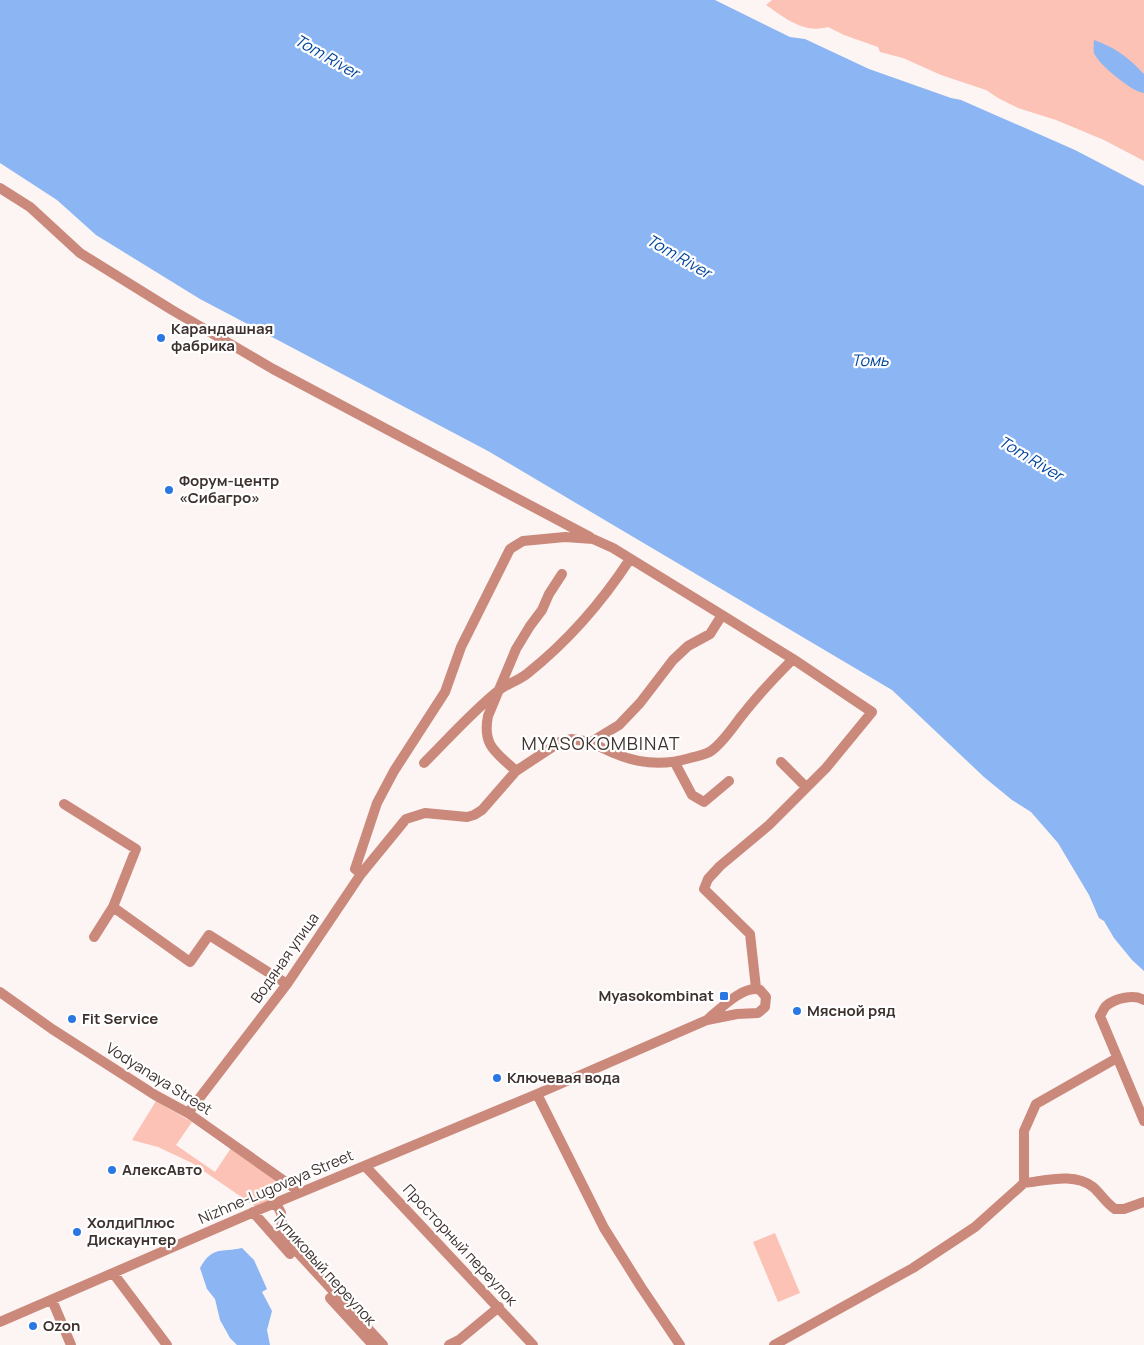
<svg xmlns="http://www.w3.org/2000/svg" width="1144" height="1345" viewBox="0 0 1144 1345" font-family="Manrope,sans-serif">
<rect width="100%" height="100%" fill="#fcf5f4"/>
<!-- green -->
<path fill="#fbc2b5" d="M772,0H1144V161L1104,140L1056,120L1018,108L998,98L986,90L941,75L903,58L880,52L878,47L844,35L828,27C804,34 785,18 766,5Z
M156,1101L192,1122L176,1145L215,1172L231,1148L279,1182L276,1197L256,1207L192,1163L158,1147L132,1140Z
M775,1233L800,1293L778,1302L753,1242Z"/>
<!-- water -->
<path fill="#8bb5f3" d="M0,0H715L790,37L805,39L869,69L951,98L961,100L1075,150L1144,186V971L1132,960L1114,938L1104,921L1099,918L1089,895L1058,843L1031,812L1012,800L984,777L892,690L488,451L200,299L96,235L57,200L0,163Z
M1094,40C1116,48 1128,57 1144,74V93C1132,92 1098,64 1094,53C1093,49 1094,44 1094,40Z
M242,1248L254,1260L267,1289L262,1292L272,1311L267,1330L270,1345H237L230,1338L220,1320L215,1299L207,1289L200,1268C213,1245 221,1253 242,1248Z"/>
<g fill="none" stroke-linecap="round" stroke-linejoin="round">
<!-- minor -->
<path stroke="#cb897b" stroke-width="10" d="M0,188L30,207L80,253L172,310L273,369L590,537
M591,742C623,760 653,769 690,758C697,756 705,755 711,751C724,742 734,725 744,713C759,694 776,676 793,659
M781,762L806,787
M424,763C448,739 472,712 498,691C507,683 519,681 528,673C568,641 602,602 630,559
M675,763L692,795L704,802L729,781
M516,771C496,752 482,746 488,716L516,649L530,626L542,610L549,594L562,574
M64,804L136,849L113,907
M361,874L355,869L377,803L394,771L445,692L461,647L510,549L523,541L565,537L593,539L613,548L722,615L793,659L872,712L826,768L769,825L720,866L708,879L704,889L750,934L756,988
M94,937L113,907L190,962L209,935L287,984
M0,992L52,1029L155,1095L188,1113L300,1192
M1144,1000C1134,994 1115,998 1106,1006C1104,1008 1102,1013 1100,1016L1144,1121
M537,1094L604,1228L641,1287L680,1345
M188,1113L287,984L361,874L406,819L425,813L467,817L474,815L482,810L516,771L560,742L571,739L591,742L619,725L640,703L673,660L688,646L710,634L722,615
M365,1166L533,1345
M1024,1183C1045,1181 1074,1172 1093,1187C1101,1194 1106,1203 1115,1209H1124L1144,1202
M276,1203L281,1213L282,1235L300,1255L383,1345
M253,1212L290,1254
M113,1273L167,1345
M330,1298L373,1345
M52,1300L71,1345
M0,1322L256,1211L537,1094L707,1020L737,1014L758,1013L765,1007L766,997L760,990C744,984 719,1010 707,1020
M449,1345L459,1340L499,1307
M774,1345L913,1268L975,1227L1024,1183V1131L1036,1104L1117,1058"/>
</g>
<!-- markers -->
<g fill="#2b77e3" stroke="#fff" stroke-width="2">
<circle cx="161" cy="338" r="5"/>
<circle cx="169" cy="490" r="5"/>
<rect x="719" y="991" width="10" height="10" rx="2.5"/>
<circle cx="797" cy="1011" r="5"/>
<circle cx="72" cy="1019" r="5"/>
<circle cx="497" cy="1078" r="5"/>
<circle cx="112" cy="1170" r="5"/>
<circle cx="77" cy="1232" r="5"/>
<circle cx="33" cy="1326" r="5"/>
</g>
<g text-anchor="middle" stroke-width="4.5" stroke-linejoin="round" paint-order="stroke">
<!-- poi labels -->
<g font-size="15" font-weight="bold" fill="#3e322f" stroke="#fff" text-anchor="start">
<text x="171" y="334">Карандашная<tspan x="171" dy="17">фабрика</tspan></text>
<text x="179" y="486">Форум-центр<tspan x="179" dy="17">«Сибагро»</tspan></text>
<text x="714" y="1001" text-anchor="end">Myasokombinat</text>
<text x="807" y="1016">Мясной ряд</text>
<text x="82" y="1024">Fit Service</text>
<text x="507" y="1083">Ключевая вода</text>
<text x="122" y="1175">АлексАвто</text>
<text x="87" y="1228">ХолдиПлюс<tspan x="87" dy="17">Дискаунтер</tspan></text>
<text x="43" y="1331">Ozon</text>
</g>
<!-- street labels -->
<g font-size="15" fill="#3e322f" stroke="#fff">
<text transform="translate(285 958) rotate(-55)" y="5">Водяная улица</text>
<text transform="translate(159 1079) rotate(32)" y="5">Vodyanaya Street</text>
<text transform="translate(276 1187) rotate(-23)" y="5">Nizhne-Lugovaya Street</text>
<text transform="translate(460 1245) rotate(47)" y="5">Просторный переулок</text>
<text transform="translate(324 1269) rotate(48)" y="5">Тупиковый переулок</text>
</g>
<!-- water labels -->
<g font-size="16" font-style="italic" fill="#00469e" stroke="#fff">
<text transform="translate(327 56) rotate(30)" y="6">Tom River</text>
<text transform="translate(679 256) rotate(30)" y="6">Tom River</text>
<text x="870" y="366">Томь</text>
<text transform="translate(1031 458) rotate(31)" y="6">Tom River</text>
</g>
<!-- quarter labels -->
<g font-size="18" letter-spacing="1" fill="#3e322f" stroke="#fff">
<text x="601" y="750">MYASOKOMBINAT</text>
</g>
</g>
</svg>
